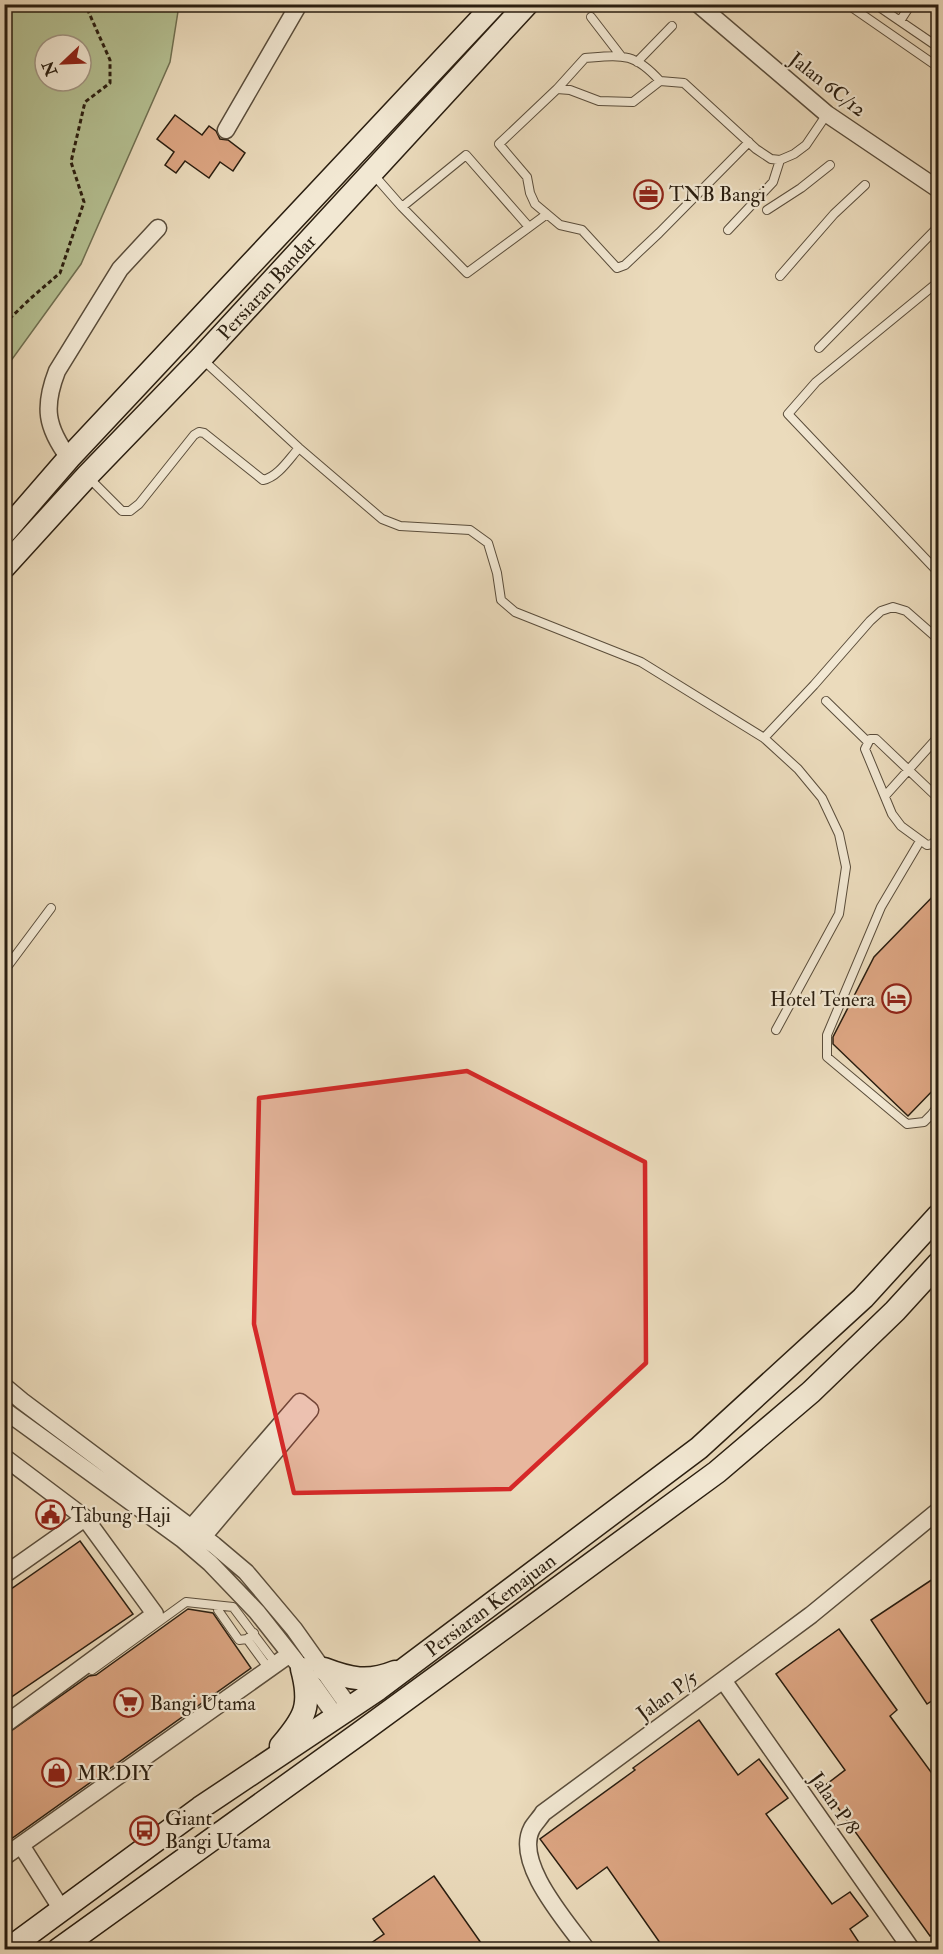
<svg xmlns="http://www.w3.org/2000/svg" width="943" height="1954" viewBox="0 0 943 1954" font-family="'IM FELL Double Pica',serif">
<rect width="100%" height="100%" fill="#ebdbbc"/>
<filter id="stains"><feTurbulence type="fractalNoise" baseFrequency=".00333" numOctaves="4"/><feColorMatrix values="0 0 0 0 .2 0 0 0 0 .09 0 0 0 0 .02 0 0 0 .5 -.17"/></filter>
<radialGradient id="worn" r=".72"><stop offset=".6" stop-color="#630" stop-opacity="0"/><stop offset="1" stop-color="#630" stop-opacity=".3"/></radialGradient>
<!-- green -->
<path fill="#b5c193" stroke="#707052" stroke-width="1.5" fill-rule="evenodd" d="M5,4L179,5L170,62L81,264L5,369ZM45,45H81V81H45Z"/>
<!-- building -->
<path fill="#dca582" stroke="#2a1e10" stroke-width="1.5" d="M175,115L202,135L209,126L216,131L220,139L228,140L245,153L233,171L220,162L209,178L185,161L176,173L165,165L174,152L157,139Z
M939,890V1084L908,1116L833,1044V1037L874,957Z
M80,1541L133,1614L4,1702V1594Z
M939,1575V1696L927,1704L871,1620Z
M188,1609L213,1613L251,1668L4,1844V1736L89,1676L96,1675Z
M839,1629L897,1710L890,1716L939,1783V1930L930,1936L823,1787L845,1770L776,1674Z
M699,1720L738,1775L759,1759L788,1798L766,1814L832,1904L850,1892L868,1916L850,1929L864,1950H665L607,1867L577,1889L540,1839L635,1770L633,1768Z
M434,1876L486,1950H361L384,1934L373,1919Z"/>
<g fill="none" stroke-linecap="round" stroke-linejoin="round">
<defs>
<path id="lane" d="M847,4L938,67
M875,4L938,47
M591,17L621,56
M900,21L911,4
M637,62L672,26
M660,81C634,52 622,55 585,58L557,89L499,144L527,177L530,193L535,204L560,225L582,230L617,268L625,265L659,233L749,142
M557,89L570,90L599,101L633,102L660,81L684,83L756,149L771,159L780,160L794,154L806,145L827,114
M373,174L402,207L467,273L547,214
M402,207L466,155L529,227
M767,210L801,188L830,165
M728,230L773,182L780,160
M780,276L834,214L865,185
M938,282L816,382L788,414L938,572
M819,348L938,227
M201,358L299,448L382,519L400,526L470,530L488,543L497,573L501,600L515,612L641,662L764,738L798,769L822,798L839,834L846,867L839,914L776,1030
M88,477L122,511H130L139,504L194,435L199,432L204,433L263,480C278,477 289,459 299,448
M826,701L868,742
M764,738L814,685L870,621L881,611L893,607L906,611L938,639
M885,796L938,737
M938,798L876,739H870L865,749L892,814L901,826L927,845L932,844L938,838
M920,841L881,907L827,1035V1057L907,1124L924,1122L932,1114
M4,971L51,908
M938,1106L932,1114L938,1120
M218,1606V1610L239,1640L247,1639L254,1633
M247,1639L269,1669
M92,1670L186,1602L233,1607L276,1664"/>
<path id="street" d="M698,4L827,114L938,189
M226,130L299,4
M69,458C46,427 43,407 57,371L120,269L158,228
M4,1386L22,1401L214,1545L246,1572L294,1629L350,1708
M4,1410L182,1539L210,1563L257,1612L302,1669L337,1718
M4,1457L85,1518L155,1614L4,1725
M184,1536L300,1402L310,1410L196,1545
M4,1575L85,1518
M723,1680L912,1950
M21,1845L62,1910
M4,1857L290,1654
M587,1950C568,1923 513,1863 532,1828C535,1823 540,1818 543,1813L811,1615L938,1511"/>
<g id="secondary">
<path d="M4,533L69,458L495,4"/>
<path id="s1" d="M4,567L87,476L201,358L527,4"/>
<path d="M324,1669C350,1679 368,1683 395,1672"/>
<path d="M281,1746C305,1718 312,1706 302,1669"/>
<path id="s2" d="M7,1950L200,1808L378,1689L699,1448L863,1298L938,1216"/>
<path d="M58,1950L360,1733L717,1472L811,1392L895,1311L938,1264"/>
</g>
</defs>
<!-- lane casing -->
<use href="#lane" stroke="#5a4d3b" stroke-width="10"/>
<!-- street casing -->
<use href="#street" stroke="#5a4d3b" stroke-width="19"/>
<!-- secondary casing -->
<use href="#secondary" stroke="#2a1e10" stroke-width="25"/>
<!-- path -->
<path stroke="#2a1e10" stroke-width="3" stroke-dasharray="4.5 3" stroke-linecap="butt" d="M4,324L31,298L60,273L84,202L71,162L85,102L110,83V60L85,4"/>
<!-- lane -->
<use href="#lane" stroke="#f2e8d3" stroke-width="8"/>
<!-- street -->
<use href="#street" stroke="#f2e8d3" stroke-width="16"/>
<!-- secondary -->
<use href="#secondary" stroke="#f2e8d3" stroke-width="22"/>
</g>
<!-- marked area -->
<path fill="#d62828" fill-opacity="0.2" stroke="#d62828" stroke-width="4.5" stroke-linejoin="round" d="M467,1071L645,1162L646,1363L510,1489L294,1493L254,1324L259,1098Z"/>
<!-- icons -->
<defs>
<symbol id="office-ring" viewBox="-11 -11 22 22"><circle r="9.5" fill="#f2e8d3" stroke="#8f2418" stroke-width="1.5"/><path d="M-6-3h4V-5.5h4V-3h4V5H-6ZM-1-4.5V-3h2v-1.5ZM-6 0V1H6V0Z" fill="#8f2418"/></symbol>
<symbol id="hotel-ring" viewBox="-11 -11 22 22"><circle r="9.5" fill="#f2e8d3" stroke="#8f2418" stroke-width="1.5"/><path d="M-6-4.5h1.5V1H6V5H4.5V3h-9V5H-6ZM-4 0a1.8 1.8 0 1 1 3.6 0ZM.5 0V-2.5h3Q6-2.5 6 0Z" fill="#8f2418"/></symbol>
<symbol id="civic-ring" viewBox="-11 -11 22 22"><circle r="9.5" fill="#f2e8d3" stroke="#8f2418" stroke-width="1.5"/><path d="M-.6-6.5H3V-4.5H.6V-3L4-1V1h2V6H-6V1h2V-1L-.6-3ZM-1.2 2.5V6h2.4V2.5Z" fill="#8f2418"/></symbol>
<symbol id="supermarket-ring" viewBox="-11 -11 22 22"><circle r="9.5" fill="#f2e8d3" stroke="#8f2418" stroke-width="1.5"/><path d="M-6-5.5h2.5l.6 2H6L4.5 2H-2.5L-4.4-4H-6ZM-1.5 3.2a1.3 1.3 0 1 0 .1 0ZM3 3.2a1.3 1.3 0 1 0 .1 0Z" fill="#8f2418"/></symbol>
<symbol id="shop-ring" viewBox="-11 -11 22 22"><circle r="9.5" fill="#f2e8d3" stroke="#8f2418" stroke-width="1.5"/><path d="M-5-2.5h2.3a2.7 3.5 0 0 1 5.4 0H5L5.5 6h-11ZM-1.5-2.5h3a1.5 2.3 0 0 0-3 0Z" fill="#8f2418"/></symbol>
<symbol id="bus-ring" viewBox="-11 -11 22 22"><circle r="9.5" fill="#f2e8d3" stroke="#8f2418" stroke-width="1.5"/><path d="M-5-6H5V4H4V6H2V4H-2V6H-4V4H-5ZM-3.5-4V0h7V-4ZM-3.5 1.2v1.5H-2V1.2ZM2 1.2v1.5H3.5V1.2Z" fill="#8f2418"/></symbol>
</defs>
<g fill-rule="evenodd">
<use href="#office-ring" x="632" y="178" width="33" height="33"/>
<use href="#hotel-ring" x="880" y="982" width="33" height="33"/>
<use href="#civic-ring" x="34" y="1498" width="33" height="33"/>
<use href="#supermarket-ring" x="112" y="1686" width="33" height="33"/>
<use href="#shop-ring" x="40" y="1756" width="33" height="33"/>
<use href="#bus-ring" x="128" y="1814" width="33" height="33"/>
</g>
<g text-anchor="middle" stroke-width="4.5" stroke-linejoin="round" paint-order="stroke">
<!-- street labels -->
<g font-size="20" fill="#2a1e10" stroke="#f2e8d3">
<text transform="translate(828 84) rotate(38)" y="7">Jalan 6C/12</text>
<text dy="7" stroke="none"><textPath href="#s1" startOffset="384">Persiaran Bandar</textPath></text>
<text dy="7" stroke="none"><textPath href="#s2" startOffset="594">Persiaran Kemajuan</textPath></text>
<text transform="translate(667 1695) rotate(-36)" y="7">Jalan P/5</text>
<text transform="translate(835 1803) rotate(55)" y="7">Jalan P/8</text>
</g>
<!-- poi labels -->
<g font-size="20" fill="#2a1e10" stroke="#f2e8d3" text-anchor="start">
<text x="669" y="201">TNB Bangi</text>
<text x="875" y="1006" text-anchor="end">Hotel Tenera</text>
<text x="71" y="1522">Tabung Haji</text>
<text x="150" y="1710">Bangi Utama</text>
<text x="77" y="1780">MR.DIY</text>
<text x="165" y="1825">Giant<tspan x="165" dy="23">Bangi Utama</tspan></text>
</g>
</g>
<!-- margin -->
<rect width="943" height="1954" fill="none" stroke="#ebdbbc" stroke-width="24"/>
<rect x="6" y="6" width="931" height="1942" fill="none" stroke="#2a1e10" stroke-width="3"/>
<rect x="12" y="12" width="919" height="1930" fill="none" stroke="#2a1e10" stroke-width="1.5"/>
<!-- north arrow -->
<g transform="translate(63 63) rotate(247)"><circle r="28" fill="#f2e8d3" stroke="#a29785" stroke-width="1.5"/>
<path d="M0-4.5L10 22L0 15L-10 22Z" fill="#8f2418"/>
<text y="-9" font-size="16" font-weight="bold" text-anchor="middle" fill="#2a1e10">N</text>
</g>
<rect width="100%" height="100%" filter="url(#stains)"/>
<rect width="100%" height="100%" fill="url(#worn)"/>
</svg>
